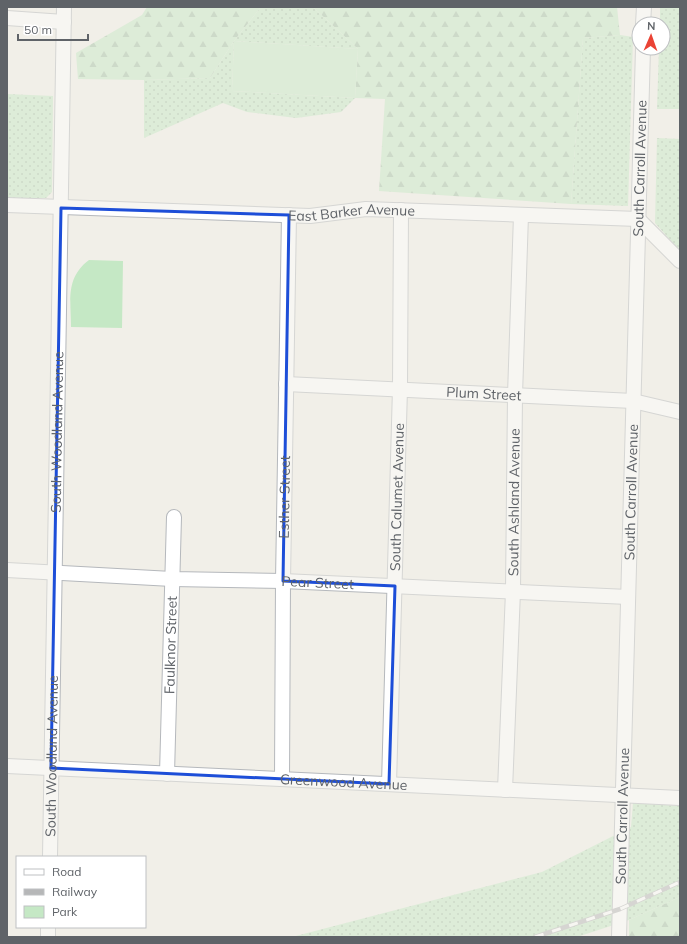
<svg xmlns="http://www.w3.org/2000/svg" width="687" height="944" viewBox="0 0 687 944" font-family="Mulish,sans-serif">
<defs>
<pattern id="grass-dots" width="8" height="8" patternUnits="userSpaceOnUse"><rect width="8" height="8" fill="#c5e8c5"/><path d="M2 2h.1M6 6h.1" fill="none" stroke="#a3c0a4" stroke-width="1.8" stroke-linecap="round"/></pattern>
<pattern id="forest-firs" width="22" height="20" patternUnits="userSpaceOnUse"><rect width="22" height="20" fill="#c5e8c5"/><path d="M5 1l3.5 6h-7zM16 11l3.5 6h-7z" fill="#a3c0a4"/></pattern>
</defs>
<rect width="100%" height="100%" fill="#f1efe8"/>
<!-- grass -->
<path fill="url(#grass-dots)" d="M261,7H313L358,49L234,41L232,91L355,98L341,112L296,118L247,112L223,103L144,138V80L210,78L234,41Z
M660,7H680V109H657L659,48H663V24H660Z
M620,35L633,37L628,206L571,204L583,38Z
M7,94L53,96L52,192L46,198H7Z
M657,138L680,139V251L655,223Z
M633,803L680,806V897L629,920L577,937H292L542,872L631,827Z"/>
<!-- forest -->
<path fill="url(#forest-firs)" d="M147,7H261L234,41L210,78L144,80L78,79L76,53L142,15Z
M313,7H617L620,35L583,38L571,204L379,191L385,99L355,98L358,49Z
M680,897V937H629V920Z"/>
<!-- park -->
<path fill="#c5e8c5" d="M234,41L358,49L355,98L232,91Z
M89,260L123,261L122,328L71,327C71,301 65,278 89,260Z"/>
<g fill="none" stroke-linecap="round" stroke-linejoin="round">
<defs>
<g id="minor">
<path d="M7,18L64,22"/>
<path d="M643,24L644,7"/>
<path id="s1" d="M7,205L310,216L366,209L638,219L680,261"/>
<path id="s2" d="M286,384L633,401L680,412"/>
<path id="s3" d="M7,570L172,579L283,581L628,597"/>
<path id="s4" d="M7,766L680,798"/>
<path id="s5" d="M167,774L174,517"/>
<path id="s6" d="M282,779L283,581L289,215"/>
<path id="s7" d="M389,784L400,388L401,210"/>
<path id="s8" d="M505,790L513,591L515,395L521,215"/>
<path id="s9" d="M50,857L64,7"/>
<path d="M48,937V927"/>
<path id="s10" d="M619,937L643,48"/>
</g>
</defs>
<!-- minor casing -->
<use href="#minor" stroke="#b5b8bc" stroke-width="16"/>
<!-- minor -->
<use href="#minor" stroke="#fff" stroke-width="14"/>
<defs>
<path id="rail" d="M535,937L620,909L680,882"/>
</defs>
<!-- rail casing -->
<use href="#rail" stroke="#b6b7b8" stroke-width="4.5"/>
<!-- rail -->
<use href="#rail" stroke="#fff" stroke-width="3" stroke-dasharray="9" stroke-linecap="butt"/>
</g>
<!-- marked area -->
<path d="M0 0H687V944H0ZM61,208L289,215L283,581L395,586L389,784L51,768Z" fill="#f1efe8" fill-opacity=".55" fill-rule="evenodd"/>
<path fill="none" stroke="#1d4ed8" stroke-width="3" stroke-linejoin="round" d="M61,208L289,215L283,581L395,586L389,784L51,768Z"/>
<g text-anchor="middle" stroke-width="4" stroke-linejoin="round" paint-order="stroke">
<!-- street labels -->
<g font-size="14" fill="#5f6368" stroke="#fff">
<text dy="5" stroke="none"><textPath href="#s10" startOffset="769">South Carroll Avenue</textPath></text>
<text dy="5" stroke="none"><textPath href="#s1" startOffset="345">East Barker Avenue</textPath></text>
<text dy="5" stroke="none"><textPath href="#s2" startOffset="198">Plum Street</textPath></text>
<text dy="5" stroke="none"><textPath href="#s9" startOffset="425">South Woodland Avenue</textPath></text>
<text dy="5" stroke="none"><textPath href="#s10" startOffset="445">South Carroll Avenue</textPath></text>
<text dy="5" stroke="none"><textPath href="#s6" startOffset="282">Esther Street</textPath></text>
<text dy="5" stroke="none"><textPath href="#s7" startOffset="287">South Calumet Avenue</textPath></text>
<text dy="5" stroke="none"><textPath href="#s8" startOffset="288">South Ashland Avenue</textPath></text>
<text dy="5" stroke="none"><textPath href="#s3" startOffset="311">Pear Street</textPath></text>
<text dy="5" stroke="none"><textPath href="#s5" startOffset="129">Faulknor Street</textPath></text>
<text dy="5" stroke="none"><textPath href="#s9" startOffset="101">South Woodland Avenue</textPath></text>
<text dy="5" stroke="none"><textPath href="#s4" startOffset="337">Greenwood Avenue</textPath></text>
<text dy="5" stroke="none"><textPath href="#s10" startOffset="121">South Carroll Avenue</textPath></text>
</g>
</g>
<!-- border -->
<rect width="687" height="944" fill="none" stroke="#5f6368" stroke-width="16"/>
<!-- legend -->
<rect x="16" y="856" width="130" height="72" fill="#ffffff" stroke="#bfc1c3"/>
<rect x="24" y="869" width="20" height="6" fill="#ffffff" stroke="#bfc1c3"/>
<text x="52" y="876" font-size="12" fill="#5f6368">Road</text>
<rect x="24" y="889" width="20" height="6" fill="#b6b7b8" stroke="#bfc1c3"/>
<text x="52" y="896" font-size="12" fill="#5f6368">Railway</text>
<rect x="24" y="906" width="20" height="12" fill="#c5e8c5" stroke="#bfc1c3"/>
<text x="52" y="916" font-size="12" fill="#5f6368">Park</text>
<!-- north arrow -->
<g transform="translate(651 36) rotate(2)"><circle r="19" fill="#ffffff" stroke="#bfc1c3"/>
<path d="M0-3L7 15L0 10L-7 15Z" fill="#ea4335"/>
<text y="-6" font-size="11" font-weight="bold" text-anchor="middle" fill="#5f6368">N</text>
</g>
<!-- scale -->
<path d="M18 34v6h70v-6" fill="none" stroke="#5f6368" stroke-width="2"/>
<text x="24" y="34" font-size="12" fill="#5f6368" stroke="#ffffff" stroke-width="3" paint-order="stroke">50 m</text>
</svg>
